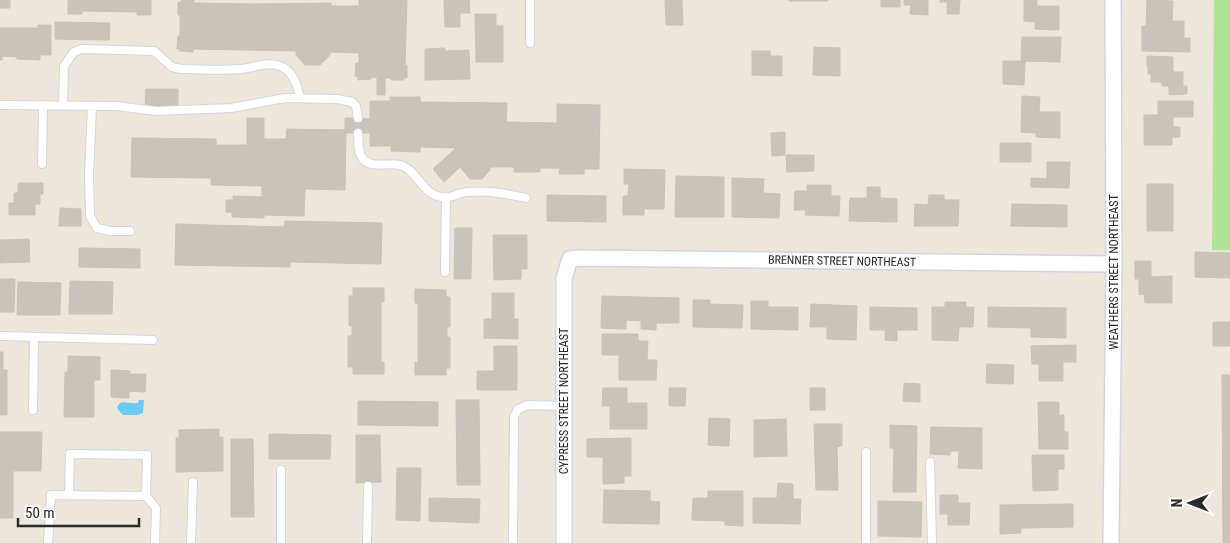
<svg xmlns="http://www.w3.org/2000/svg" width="1230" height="543" viewBox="0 0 1230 543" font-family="'Roboto Condensed',sans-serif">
<rect width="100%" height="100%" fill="#ede6db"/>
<!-- green -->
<path fill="#afe596" d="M1214,0H1230V250H1212Z"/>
<!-- water -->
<path fill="#6acbf3" d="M139,400H144L143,413L137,415H123L118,410L117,407L120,403C125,401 131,404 138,403Z"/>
<!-- building -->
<path fill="#c8c3bb" stroke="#c8c2b5" d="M0,0H10V8H0Z
M68,0H151V15H137V12L82,11V14H68Z
M181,0H194V3L253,4L331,3V6H359V0H407L405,65H407V78H404V80H391V78L371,77V79L358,80V77L355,76L356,63L359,64V53L330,52V55L320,65H305L296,55V51L193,49V52L180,51V49H177L178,36H180V15H178V2H181Z
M444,0H469L470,13H460V27H445Z
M665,0H682L683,25H666Z
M789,0H828V1H789Z
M881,0H900V7H881Z
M904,0H928V15L910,14L911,5H904Z
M940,0H960L959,14H947V2H940Z
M1024,0H1037V6H1059V30L1035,29V22L1024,21Z
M1147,0L1173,1L1172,21H1184V38H1190V52L1142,51V26H1146Z
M475,14H496V26H503V62H476Z
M55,22L110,23L109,40L55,39Z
M38,25H51V55H40V60L17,59V57L2,56V60H0V28H38Z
M1022,37H1061L1060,62L1021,61Z
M814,47L840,48V76L813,75Z
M445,48V51L469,50L470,79L425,80V49Z
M752,51H770V56H782V76L752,75Z
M1147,56L1173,57V72H1183V86H1187V94L1169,95V86H1162V82H1151V74H1148V66H1147Z
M1003,61H1025L1024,85L1003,84Z
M377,78H385V95H377Z
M146,89H178V108L145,107Z
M1022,96L1040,97L1039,112H1060V138L1036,137V133L1021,132Z
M390,97H420V102L507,103L506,122L557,123V104L600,105L599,169H584V174H559L560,168H540V172H514V167H490V170L482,179H470L460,167L444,182L433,169L456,148L420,147V152L391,151V146H370V133H346L345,190L305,189L304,216L264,215V218L232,217V212H226V200H233V196L262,197V186L211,185V178L131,177L132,138L216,139V145H247V118H264V139H286L287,129L345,130V118L370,119V101H390Z
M1158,101H1193V117H1173V127H1180V137H1172V145H1144V115H1158Z
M785,132V155L772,156L771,133Z
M1000,143H1031V162H1000Z
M786,155H814V171L787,172Z
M1047,162H1070L1069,188L1031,187V178L1047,179Z
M624,169L665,170L664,209H644V215H623V196H628L629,184H624Z
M676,176L724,177V217H675Z
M732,178L764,179L763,193L780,194L779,218L732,217Z
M18,183H43V194H40V204H35V215H9V203H14V193H18Z
M1147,184H1173V231H1147Z
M807,185H831V196H840L839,216L805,215L806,210H794L795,191H807Z
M867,187H880V198L897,199V222L849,221L850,198H867Z
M547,195L606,196V222L547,221Z
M929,195H944V200H959L958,226H914L915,204L928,205Z
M1012,204L1067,205V227L1011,226Z
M60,208L81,209V226H59Z
M285,221L382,223L381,264L290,262V267L175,265L176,224L284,227Z
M455,228H472L471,279H454Z
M493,235H527V269H521V279L494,280Z
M29,239L30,262L0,263V240Z
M79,248L140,249V268L79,267Z
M1195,252L1230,253V278L1195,277Z
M1135,261H1151V277L1172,276V303H1145L1144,294L1139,295V279H1135Z
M0,279H15L14,312H0Z
M70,281L113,282L112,314H69Z
M18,282L61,283L60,315H17Z
M353,288H384V302H381V362H384V374H353V367H348V336H352V326H349V296H353Z
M415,289L446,290V297H450V327H447V337H450V368H446V375H415V362L418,363V303H415Z
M492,293H514V319H518V339L484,338V319H492Z
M602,296L679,298V323H656V330L641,329V321L626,320V329L601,328Z
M693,300H710V304L743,305L742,328L693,327Z
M751,301H768V307H798V330L751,329Z
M945,302H966V307H974L973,327H959L958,341L932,340V307H945Z
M811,304L857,306L856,340L827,339V327H810Z
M870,307L917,308V330H897V341L885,340V330H870Z
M988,307L1066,308V338L1031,337V328L988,327Z
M1213,322H1230V346H1213Z
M602,334H638V341H648L647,360H657L656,380H619V355H602Z
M1076,345V362H1063V381H1039V364H1032L1031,346Z
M494,346H517V390H477V371H494Z
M0,352H3V370H7V415H0Z
M68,356L100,357V380H94V417H64L65,372H68Z
M987,364L1014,365L1013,384L986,383Z
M111,370L130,371V374H146L145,392L129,391V398L111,397Z
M1222,375H1230V543H1223Z
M904,383L920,384V402L903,401Z
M603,388H627V403H647V429H610V406H602Z
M669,388H686L685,406H669Z
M810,388H825V410H810Z
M456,400H479L480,485H457Z
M358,401L438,402V426L358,425Z
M1038,402H1059V415H1064V432H1068V449H1039Z
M709,418L730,419L729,446L708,445Z
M786,419L787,456L754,457V420Z
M814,424H842V446L837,447L838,490H816Z
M890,425L917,426L916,492H893L894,448H890Z
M931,427L982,428V469L958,468L959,451H950V455L930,454Z
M219,429V437H223V471L176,472V438H179V430Z
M0,432H42L41,471H13V518H0Z
M269,434L331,435L330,459H269Z
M356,435H380L381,482L356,483Z
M631,438V476H624V483L603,484V457H587V439Z
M231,439H253L254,517H231Z
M1032,455H1064V469H1058V490L1033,491Z
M397,468H421L420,521L396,520Z
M778,483L793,484V499H801L800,524L753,523V498H777Z
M604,490L650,491V501L660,502L659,524L603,523Z
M708,491H743V526L725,525V521L692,520L693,498H708Z
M940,495H958V503H970L969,525H948V514H940Z
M429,498L480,499L479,523L429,521Z
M878,501L922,502L921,537L878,536Z
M1073,504V527L1021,528V533L1000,534V505Z"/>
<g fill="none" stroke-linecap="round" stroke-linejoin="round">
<defs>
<path id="lane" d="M530,0V43
M0,105L116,106L156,111L231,108L285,98L337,99L352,102L356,106L358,118
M63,106L64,66L74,52L82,49L154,51L172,67L181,69C200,69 220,71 239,69C247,69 254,66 262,65C287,61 296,76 300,98
M92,106L89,175L90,216L97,228L110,231H130
M358,133C359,141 357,152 363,159C372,169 389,162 400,165C418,170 422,195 442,197C451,199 459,192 468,192C487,190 507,194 526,198
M42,164L43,105
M445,272L446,197
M0,336L153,340
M33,410L34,337
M930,462L932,543
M281,470V543
M69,495L70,454L147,455L146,496
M48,543L51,495L146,496L156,508L155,543
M191,543L193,482
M367,543L368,486
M513,543L514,417L518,409L528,405L564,406
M866,543V452"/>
<path id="street" d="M564,543V278L570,259L580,258L1114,264
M1111,543L1114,264L1113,0"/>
</defs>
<!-- lane casing -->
<use href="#lane" stroke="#d1d4e3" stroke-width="10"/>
<!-- street casing -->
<use href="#street" stroke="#d1d4e3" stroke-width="18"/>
<!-- lane -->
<use href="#lane" stroke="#fff" stroke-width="8"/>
<!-- street -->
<use href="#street" stroke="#fff" stroke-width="15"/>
</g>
<g text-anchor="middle" stroke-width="4" stroke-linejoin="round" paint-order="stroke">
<!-- street labels -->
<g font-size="12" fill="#2a2a2a" stroke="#fff">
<text transform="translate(842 261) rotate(1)" y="4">BRENNER STREET NORTHEAST</text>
<text transform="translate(1114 272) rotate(-90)" y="4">WEATHERS STREET NORTHEAST</text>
<text transform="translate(564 401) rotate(-90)" y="4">CYPRESS STREET NORTHEAST</text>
</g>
</g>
<!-- north arrow -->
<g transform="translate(1190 503) rotate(270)" stroke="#ffffff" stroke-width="4" paint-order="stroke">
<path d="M0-4L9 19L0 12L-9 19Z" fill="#2a2a2a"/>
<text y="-8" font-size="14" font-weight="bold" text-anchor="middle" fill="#2a2a2a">N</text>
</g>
<!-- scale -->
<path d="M18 518v8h121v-8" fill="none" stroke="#2a2a2a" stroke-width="2.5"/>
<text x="25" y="518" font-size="15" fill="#2a2a2a" stroke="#ffffff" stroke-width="4" paint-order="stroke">50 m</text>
</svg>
